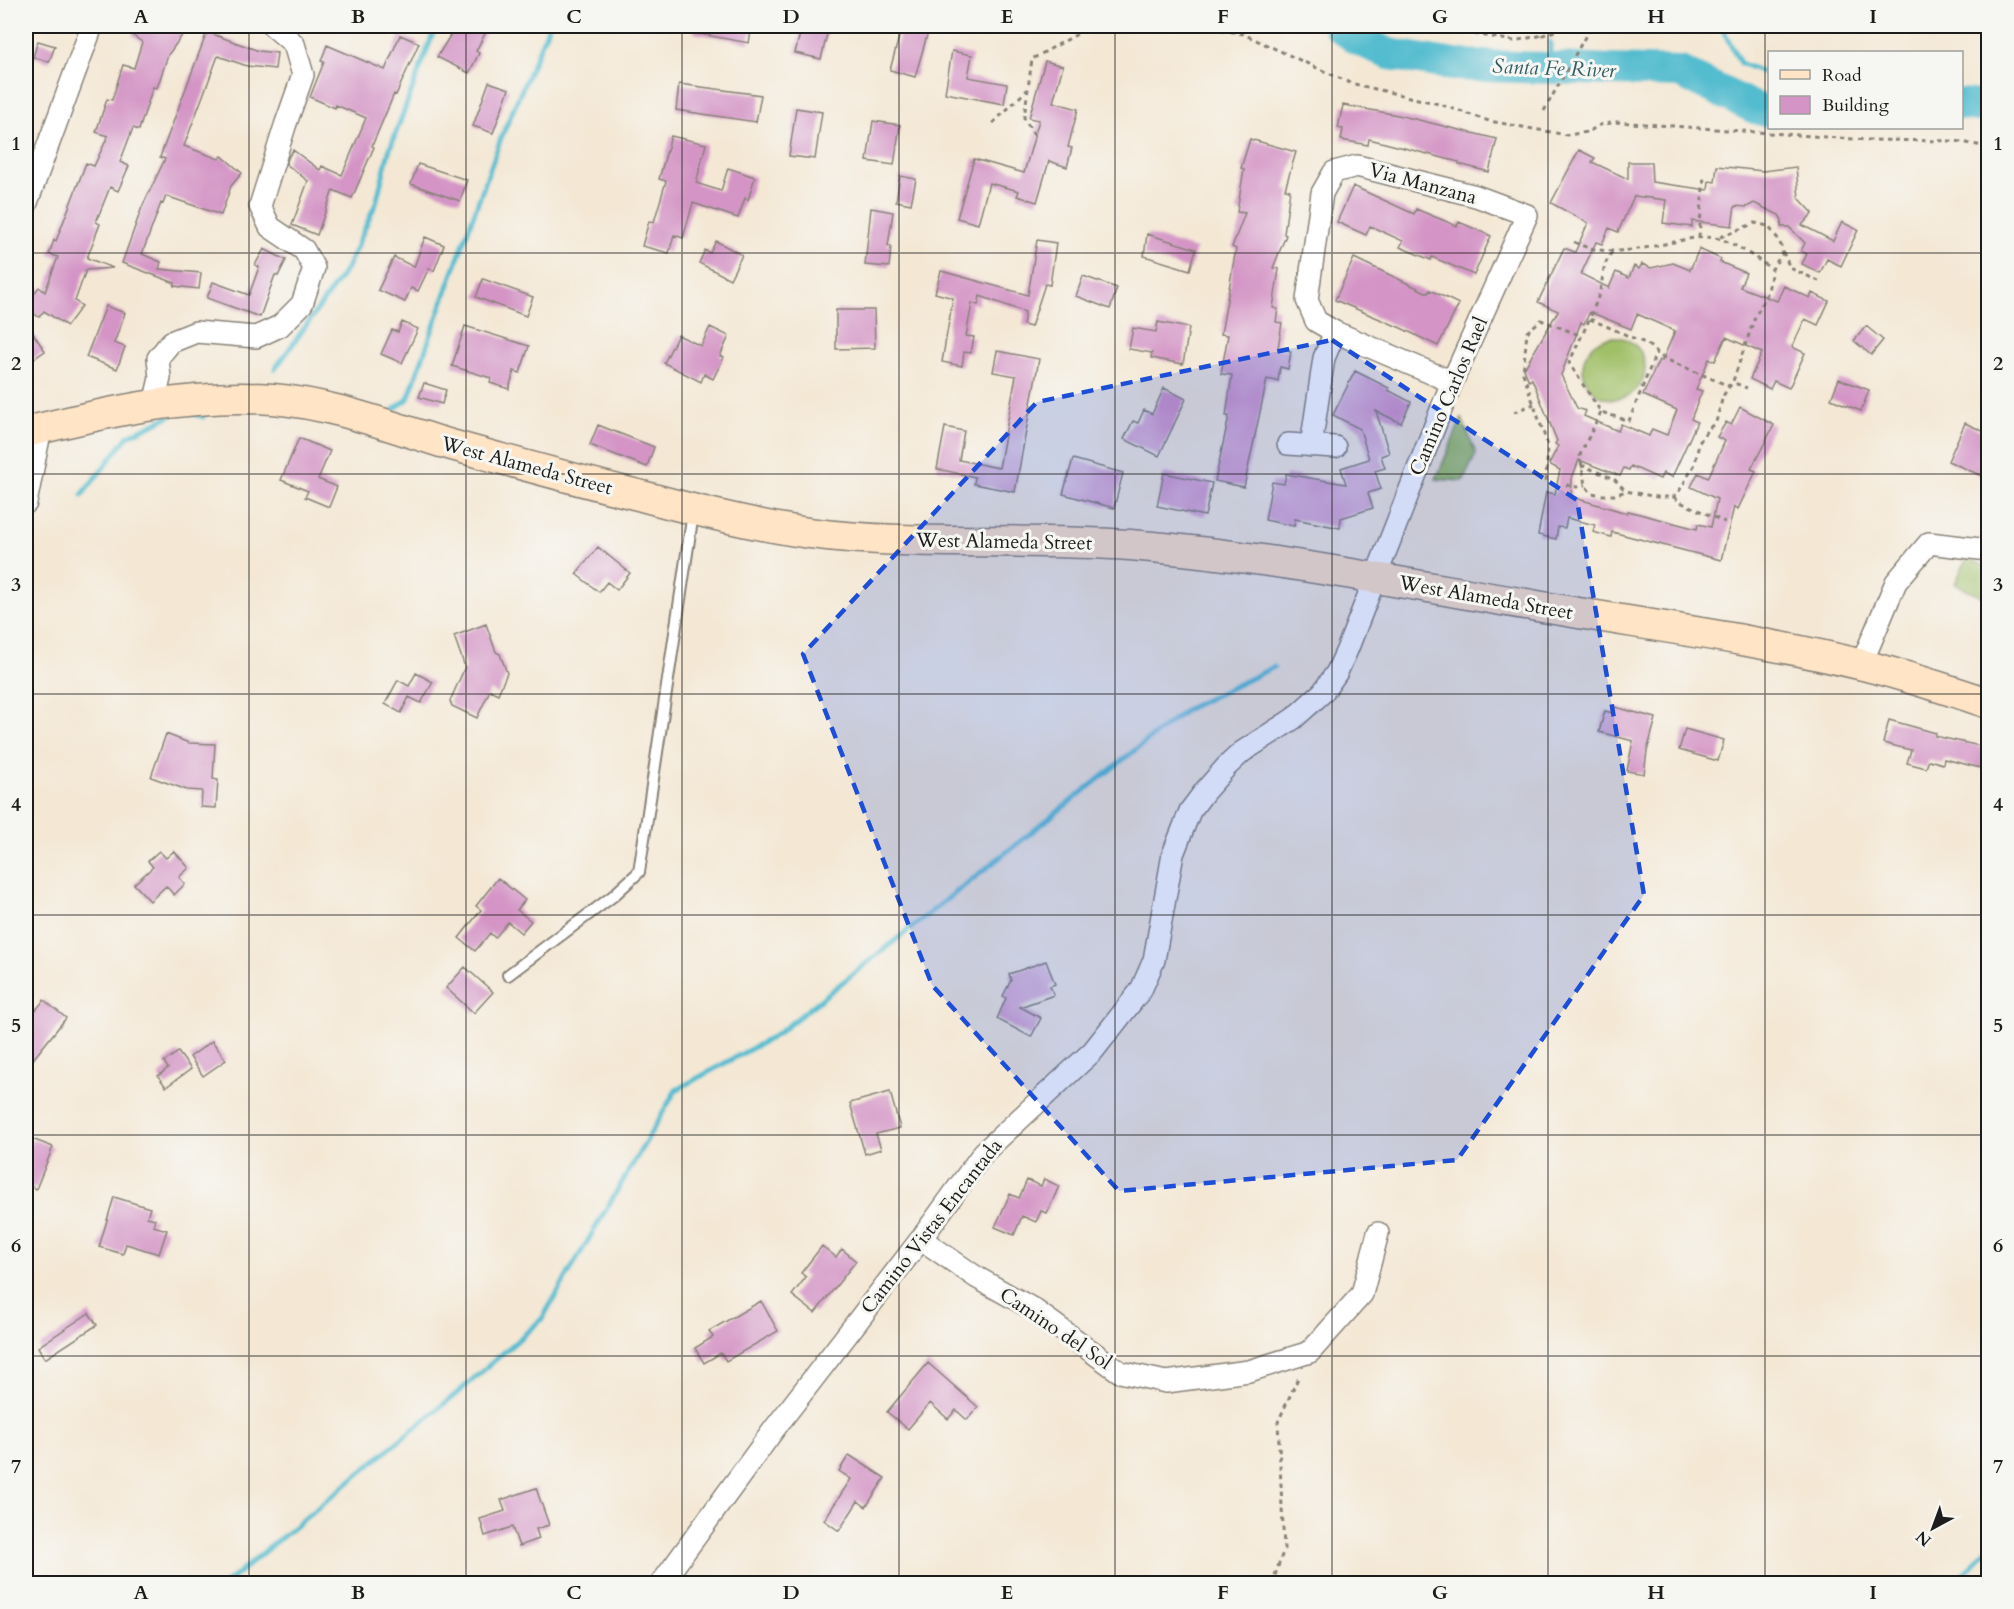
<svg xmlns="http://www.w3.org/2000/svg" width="2014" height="1609" viewBox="0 0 2014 1609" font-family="Cardo,serif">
<rect width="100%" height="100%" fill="#f6f6f2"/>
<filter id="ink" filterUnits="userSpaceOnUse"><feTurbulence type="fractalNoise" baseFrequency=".0167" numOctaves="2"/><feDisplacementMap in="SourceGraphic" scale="12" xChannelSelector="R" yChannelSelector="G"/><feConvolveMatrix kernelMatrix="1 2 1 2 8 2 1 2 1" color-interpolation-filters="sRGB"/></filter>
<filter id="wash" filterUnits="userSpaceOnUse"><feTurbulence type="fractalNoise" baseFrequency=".008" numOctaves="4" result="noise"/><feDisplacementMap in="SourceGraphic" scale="24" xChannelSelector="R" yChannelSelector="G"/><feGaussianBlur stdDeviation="1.35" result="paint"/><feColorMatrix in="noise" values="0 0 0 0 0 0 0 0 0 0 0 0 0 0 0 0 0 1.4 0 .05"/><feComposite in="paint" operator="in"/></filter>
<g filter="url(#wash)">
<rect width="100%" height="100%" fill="#f4e8d5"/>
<!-- green -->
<path fill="#a0c068" stroke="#5e6e42" stroke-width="1.5" d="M1583 368a31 31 0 1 1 62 0a31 31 0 1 1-62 0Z
M1462,418L1476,454L1463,481L1436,479Z
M1967,558L1988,567V599L1955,584Z"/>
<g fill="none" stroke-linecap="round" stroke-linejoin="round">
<!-- stream -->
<path stroke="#52bccf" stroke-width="5" d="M1721,26L1740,63L1770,75
M1550,68V42
M275,369L347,268L376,203L389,151L436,26
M394,409L408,399L501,138L549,26
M192,413L203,417
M82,495L128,436L170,416
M225,1584L462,1389L542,1319L676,1090L776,1035L1187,709L1274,667
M1955,1584L1988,1548"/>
<!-- river -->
<path stroke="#52bccf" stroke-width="32" d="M1339,26L1357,39L1389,54L1454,65L1680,72L1755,108L1770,112
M1962,104L1988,107"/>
</g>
<g id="blocks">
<!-- building -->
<path fill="#d495c6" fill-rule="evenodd" d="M138,26H171L183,34L168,55L157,88L153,87L139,130L133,128L120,162L129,166L118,191L110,187L96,222L100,224L87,258L113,268L86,270L75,301L82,306L67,326L44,311L39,317L27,309L32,301L30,299L39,287L45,292L58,257L49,254L54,240L56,241L86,163L94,166L108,136L96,132L107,99L112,100L123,65L134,68L142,42L132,35Z
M456,26H489L476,51L479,53L469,73L437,57Z
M695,26H752L749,43L694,33Z
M802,26H829L821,59L795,53Z
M902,26L928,32L915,77L890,70Z
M207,32L259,51L277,53L275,69L247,66L218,56L184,146L219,159L222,156L242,173L231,186L221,215L166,196L163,204L161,203L142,254L161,262L159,269L201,273L199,289L174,286L175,283L122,263L142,207L165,159L160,157Z
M400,35L419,43L396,95L394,94L372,146L374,147L352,198L333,190L317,235L292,225L308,181L286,164L289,156L293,150L320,170L322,166L342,175L366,118L336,105L335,108L310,97L324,62L321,61L327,45L385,70Z
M38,41L55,46L49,62L33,57Z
M952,51L972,55L968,77L1007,84L1004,104L945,93Z
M1045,61L1063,66L1053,102L1078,109L1068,147L1072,148L1067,167L1049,161L1037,202L1017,196L1019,191L989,183L978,224L957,218L974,159L1024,173L1039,120L1029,118Z
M489,82L509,89L493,133L473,126Z
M679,84L761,95L756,122L676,110Z
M1343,105L1398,115L1497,139L1489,172L1459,164V162L1369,139L1368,145L1341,140L1343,129L1338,128Z
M796,108L822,112L815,159L789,156Z
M873,121L900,125L894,165L867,161Z
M671,136L706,144L696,183L721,191L728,168L755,177L748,200L745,198L738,218L693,203L683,238L674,235L669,253L642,246L649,221L654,222L666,181L659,179Z
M1250,139L1296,152L1285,189L1290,190L1284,234L1286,235L1273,268L1279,269L1273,308L1278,309L1276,322L1282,323L1278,348L1291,351L1288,369L1280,367L1278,381L1267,379L1244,487L1215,481L1229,416H1226L1232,375L1221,374L1228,335L1221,334L1236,249L1232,247L1245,213L1237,212L1244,169L1241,168Z
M1579,150L1595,158L1592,162L1628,179V162H1651L1652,182L1708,190L1709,181L1715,182L1717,166L1763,171L1796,167L1799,198L1813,213L1802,225L1833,241L1842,222L1858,230L1841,266L1827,259L1820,273L1802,264L1807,254L1801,251L1805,243L1789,227H1781L1782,220L1779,215L1754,203L1747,207L1735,206L1732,226L1692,221V227L1663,223L1666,200L1634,196L1618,232L1609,228L1602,244L1596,242L1581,274L1609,288L1616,272L1629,278L1634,266L1639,269L1642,264L1651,268L1673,263L1690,270L1699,249L1721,259L1720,262L1746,273L1740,287L1777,301L1784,286L1810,298L1812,293L1829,301L1818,325L1805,319L1792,347L1805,353L1789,388L1774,381L1770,389L1750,379L1762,353L1726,337L1715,361L1709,359L1696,389L1702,391L1691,419L1697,422L1672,477L1663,473L1660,479L1631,466L1629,470L1624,468L1620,476L1579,460L1572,478L1571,497L1627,513L1628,511L1697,529L1698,524L1711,527L1717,499L1691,487L1698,473L1708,478L1725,441L1717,437L1726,422L1731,425L1740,407L1774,425L1751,469L1756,471L1738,509L1734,507L1721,560L1612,532L1611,537L1593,532L1595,525L1567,518L1565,528L1558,527L1556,539L1538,535L1546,492L1555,494L1560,470L1549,464L1558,446L1555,444L1557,441L1532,379L1529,381L1524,369L1558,311L1538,302L1564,248L1575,252L1588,223L1551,203ZM1590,312L1631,329L1637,314L1675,331L1662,361L1659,360L1643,395L1677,410L1667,435L1652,429L1649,436L1621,424L1618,431L1584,416L1586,411L1577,408L1561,375L1581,322L1584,324Z
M418,164L467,180L460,201L411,184Z
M900,176L916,179L911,204L896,201Z
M1353,186L1414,214L1416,209L1457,226L1459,222L1491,236L1474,275L1432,257L1431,260L1400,247L1403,241L1370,226L1366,235L1337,222Z
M871,208L893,212L888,246H891L889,267L865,265Z
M1147,234L1196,249L1190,270L1144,256Z
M425,237L444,245L434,271L429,268L418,291L411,288L405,302L378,290L394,257L414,267Z
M1037,240L1056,243L1050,285L1045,284L1031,327L1023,325L1025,312L980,296L978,305L972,303L966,336L974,337L971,353L964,352L962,366L942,362L953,298L935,293L941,271L1028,295Z
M716,241L742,255L730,279L699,263L705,250L710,253Z
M264,249L286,260L278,276L275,275L260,317L207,298L213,282L249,295L259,267L255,265Z
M1354,258L1428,293L1430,290L1459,304L1438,346L1401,328L1335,300Z
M1083,276L1117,288L1110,309L1076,296Z
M483,279L533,297L526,316L476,297Z
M106,306L125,313L114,343L125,347L117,369L86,357Z
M836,310H874L875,348L836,349Z
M402,322L418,329L402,363L381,354L392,330L398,332Z
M1158,322L1189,328L1183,364L1151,358L1152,353L1129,349L1133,328L1156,332Z
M26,323L45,351L26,364Z
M465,326L529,346L520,373L514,371L509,389L490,383L491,378L452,366Z
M1866,326L1883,340L1871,355L1854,341Z
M710,327L729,336L720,356L724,357L713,379L704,374L701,382L664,363L678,335L701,346Z
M997,351L1039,359L1015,492L974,484L975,477L937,469L945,427L964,431L959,460L999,468L1016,376L993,372Z
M1355,371L1389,388L1388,390L1411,402L1401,423L1376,411L1389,453L1381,456L1385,468L1375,471L1381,489L1368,493L1373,508L1341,518L1340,528L1295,519L1294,526L1265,520L1272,482L1284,484L1286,474L1346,484L1341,468L1369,459L1360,429L1333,415Z
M1839,379L1869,390L1861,411L1831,399Z
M424,383L446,390L442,404L419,397Z
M1164,388L1186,399L1159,456L1124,439L1133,421L1138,423L1144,410L1152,414Z
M1965,423L1989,434V463L1982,476L1948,461Z
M598,425L654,447L647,467L590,445Z
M299,438L330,451L318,479L337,487L329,507L305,497L308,491L281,480Z
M1073,459L1123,473L1114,508L1063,494Z
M1164,473L1212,483L1205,516L1157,506Z
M598,547L630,573L617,590L607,582L599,592L576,574Z
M486,624L496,652L500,654L507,673L498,694L490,690L477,718L452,706L450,701L465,667L454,636Z
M416,673L433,682L421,703L409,697L401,713L385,704L398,680L409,686Z
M1615,707L1656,718L1647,751L1644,774L1627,771L1633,741L1599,732L1605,711L1613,713Z
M1889,720L1936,733L1935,736L1989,748V770L1944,759L1943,764L1929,760L1926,768L1907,763L1911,750L1883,743Z
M1685,729L1724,740L1718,761L1679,750Z
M166,734L189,743L215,744L213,779L218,780L216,808L201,807L202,791L187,790L151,777Z
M159,851L166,858L174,851L189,868L179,877L185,884L174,895L166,886L150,901L134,884L153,867L148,861Z
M498,878L525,900L517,910L531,921L521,933L508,922L495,938L490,933L475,951L459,938L481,910L476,906Z
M1046,961L1055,984L1050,986L1054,995L1020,1007L1041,1018L1031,1037L997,1019L1006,998L1003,996L1011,980L1009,974Z
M465,967L493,992L474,1013L446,988Z
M44,1000L66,1018L26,1068V1001L36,1010Z
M212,1041L226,1060L203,1076L190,1057Z
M178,1052L191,1069L166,1087L158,1076L168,1068L164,1062Z
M890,1092L900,1128L876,1134L881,1149L865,1154L850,1103Z
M32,1139L53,1147L36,1189L26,1184V1155Z
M1044,1179L1059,1186L1047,1213L1041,1211L1036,1222L1022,1216L1014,1235L995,1227L1010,1194L1019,1198L1027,1180L1041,1186Z
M114,1197L150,1208L147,1217L155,1219L153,1226L167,1230L159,1254L126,1244L123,1254L99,1247Z
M822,1246L836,1257L842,1249L856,1261L815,1313L792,1295L806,1277L801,1273Z
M761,1301L778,1331L726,1361L721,1353L704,1363L695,1348L713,1337L709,1331Z
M89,1313L97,1325L45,1359L38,1347Z
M928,1363L978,1407L967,1420L956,1410L948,1419L930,1403L908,1429L887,1412Z
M849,1455L885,1478L866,1507L858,1501L839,1531L824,1520L851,1479L839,1471Z
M536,1488L549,1525L536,1529L539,1539L519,1546L512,1527L485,1536L480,1519L505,1511L501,1500Z"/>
</g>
</g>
<g filter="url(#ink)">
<use href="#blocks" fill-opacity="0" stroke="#888278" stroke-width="1.5"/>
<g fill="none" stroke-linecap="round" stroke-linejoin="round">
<defs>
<path id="lane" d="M508,975L613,896L639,872L693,513"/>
<path id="street" d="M26,205L92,26
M154,404L160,378L158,358L171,342L196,332L256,337L280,326L302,304L314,268L304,250L270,227L260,206L285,126L303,75L294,44L273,26
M1288,444L1335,447
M1311,446L1324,358L1335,332
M26,503L41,428
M1861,665L1896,582L1929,543L1988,550
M921,1239L976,1277L1033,1309L1120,1372L1166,1382L1249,1371L1310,1352L1362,1294L1378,1233
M661,1584L775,1428L921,1239L984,1152L1093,1051L1141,990L1154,960L1173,854L1190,811L1205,791L1227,766L1242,752L1293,719L1323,692L1337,672L1347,650L1452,382L1527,215L1476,196L1357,166L1334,172L1322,193L1307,300L1316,321L1335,332L1452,382"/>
<path id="secondary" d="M26,432C107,412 189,393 273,399C333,404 391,427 448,444C512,462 577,480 642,496C697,511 752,525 809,533C915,547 1023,537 1130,545C1267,556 1402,583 1537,606C1646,625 1756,639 1863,665C1906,676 1947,689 1988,703"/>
</defs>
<!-- lane casing -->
<use href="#lane" stroke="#888278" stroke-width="14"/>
<!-- street casing -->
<use href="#street" stroke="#888278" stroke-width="24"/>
<!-- secondary casing -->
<use href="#secondary" stroke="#888278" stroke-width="33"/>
<!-- path -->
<path stroke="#888278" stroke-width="3" stroke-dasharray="4.5 4.5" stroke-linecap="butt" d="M1204,26L1243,34L1350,83L1439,104L1489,121L1567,135L1588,132L1600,125L1617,122L1867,140L1956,141L1988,147
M1430,26L1514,41L1543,35
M1538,26L1543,35L1569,26
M1544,111L1591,26
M993,123L1027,90
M1034,135L1024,118L1032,59L1081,32L1089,26
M1699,237L1704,176
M1574,242C1605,258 1641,249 1674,242C1688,239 1701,236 1715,238C1733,241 1757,259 1772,269
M1612,252C1601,266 1604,281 1598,297C1590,320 1579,341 1569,363L1601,412L1629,421L1656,353
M1783,252L1790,268L1823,283
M1590,319L1647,344L1663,358L1729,386L1737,384L1747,388
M1514,412L1534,404
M1601,412L1580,455L1585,485L1591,493L1603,495H1615L1626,491L1657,497H1674L1678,493L1695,464L1699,443L1707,430L1716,422L1723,396L1733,381L1755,317L1768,292L1772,269L1783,252L1779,240L1768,226L1755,223L1718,238
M1581,467L1584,466L1614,479L1626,491
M1546,481L1548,446L1523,373L1527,332L1541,320L1582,336
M1566,485L1577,487L1585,485
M1674,497L1680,502L1725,522
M1272,1584L1284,1549L1278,1422L1299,1376"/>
<!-- lane -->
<use href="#lane" stroke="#fff" stroke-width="10"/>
<!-- street -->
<use href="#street" stroke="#fff" stroke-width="21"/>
<!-- secondary -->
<use href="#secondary" stroke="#ffe4c6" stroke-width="30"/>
</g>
</g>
<!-- marked area -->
<path fill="#1d4ed8" fill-opacity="0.2" stroke="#1d4ed8" stroke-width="4.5" stroke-dasharray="12 8" stroke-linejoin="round" d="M1332,340L1577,500L1644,895L1457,1160L1119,1191L932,985L803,654L1037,402Z"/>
<!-- grid -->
<path fill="none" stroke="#1c1c1c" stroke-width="1.5" stroke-opacity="0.55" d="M249,26V1584M466,26V1584M682,26V1584M899,26V1584M1115,26V1584M1332,26V1584M1548,26V1584M1765,26V1584M26,253H1988M26,474H1988M26,694H1988M26,915H1988M26,1135H1988M26,1356H1988"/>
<g text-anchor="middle" stroke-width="6" stroke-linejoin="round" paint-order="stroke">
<!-- street labels -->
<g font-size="20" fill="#1c1c1c" stroke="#f6f6f2">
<text transform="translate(1423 183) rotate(15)" y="7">Via Manzana</text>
<text transform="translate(1448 396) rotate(-67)" y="7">Camino Carlos Rael</text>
<text transform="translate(527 465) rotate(15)" y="7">West Alameda Street</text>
<text transform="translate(1004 541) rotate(1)" y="7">West Alameda Street</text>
<text transform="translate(1486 597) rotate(10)" y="7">West Alameda Street</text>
<text transform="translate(931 1226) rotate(-52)" y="7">Camino Vistas Encantada</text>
<text transform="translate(1056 1328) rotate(34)" y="7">Camino del Sol</text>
</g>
<!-- water labels -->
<g font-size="21" font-style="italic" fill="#325c64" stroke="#f6f6f2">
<text transform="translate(1554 68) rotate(2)" y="7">Santa Fe River</text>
</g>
</g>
<!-- margin -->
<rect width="2014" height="1609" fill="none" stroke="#f6f6f2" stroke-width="66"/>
<!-- legend -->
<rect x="1768" y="51" width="195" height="78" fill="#f6f6f2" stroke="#9f9f9c" stroke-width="1.5"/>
<rect x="1780" y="70" width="30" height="9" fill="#ffe4c6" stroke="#9f9f9c" stroke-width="1.5"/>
<text x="1822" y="81" font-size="18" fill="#1c1c1c">Road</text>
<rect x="1780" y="96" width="30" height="18" fill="#d495c6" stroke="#9f9f9c" stroke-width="1.5"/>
<text x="1822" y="111" font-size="18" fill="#1c1c1c">Building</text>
<!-- north arrow -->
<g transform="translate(1933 1528) rotate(221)" stroke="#f6f6f2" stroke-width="4.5" paint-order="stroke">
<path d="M0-4.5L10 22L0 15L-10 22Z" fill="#1c1c1c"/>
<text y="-9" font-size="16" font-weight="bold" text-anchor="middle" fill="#1c1c1c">N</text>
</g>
<rect x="33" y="33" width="1948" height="1543" fill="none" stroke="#1c1c1c" stroke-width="2"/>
<g font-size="20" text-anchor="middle" font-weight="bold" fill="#1c1c1c">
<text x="141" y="23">A</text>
<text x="358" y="23">B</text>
<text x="574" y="23">C</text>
<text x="791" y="23">D</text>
<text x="1007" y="23">E</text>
<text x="1223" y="23">F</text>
<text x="1440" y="23">G</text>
<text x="1656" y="23">H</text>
<text x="1873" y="23">I</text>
<text x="16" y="150">1</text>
<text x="1998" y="150">1</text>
<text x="16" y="370">2</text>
<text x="1998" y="370">2</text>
<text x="16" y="591">3</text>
<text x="1998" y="591">3</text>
<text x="16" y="811">4</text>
<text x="1998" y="811">4</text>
<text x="16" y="1032">5</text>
<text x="1998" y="1032">5</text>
<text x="16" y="1252">6</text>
<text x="1998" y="1252">6</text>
<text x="16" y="1473">7</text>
<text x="1998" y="1473">7</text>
<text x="141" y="1599">A</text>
<text x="358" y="1599">B</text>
<text x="574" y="1599">C</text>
<text x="791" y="1599">D</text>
<text x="1007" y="1599">E</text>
<text x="1223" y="1599">F</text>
<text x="1440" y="1599">G</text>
<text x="1656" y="1599">H</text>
<text x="1873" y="1599">I</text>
</g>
</svg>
